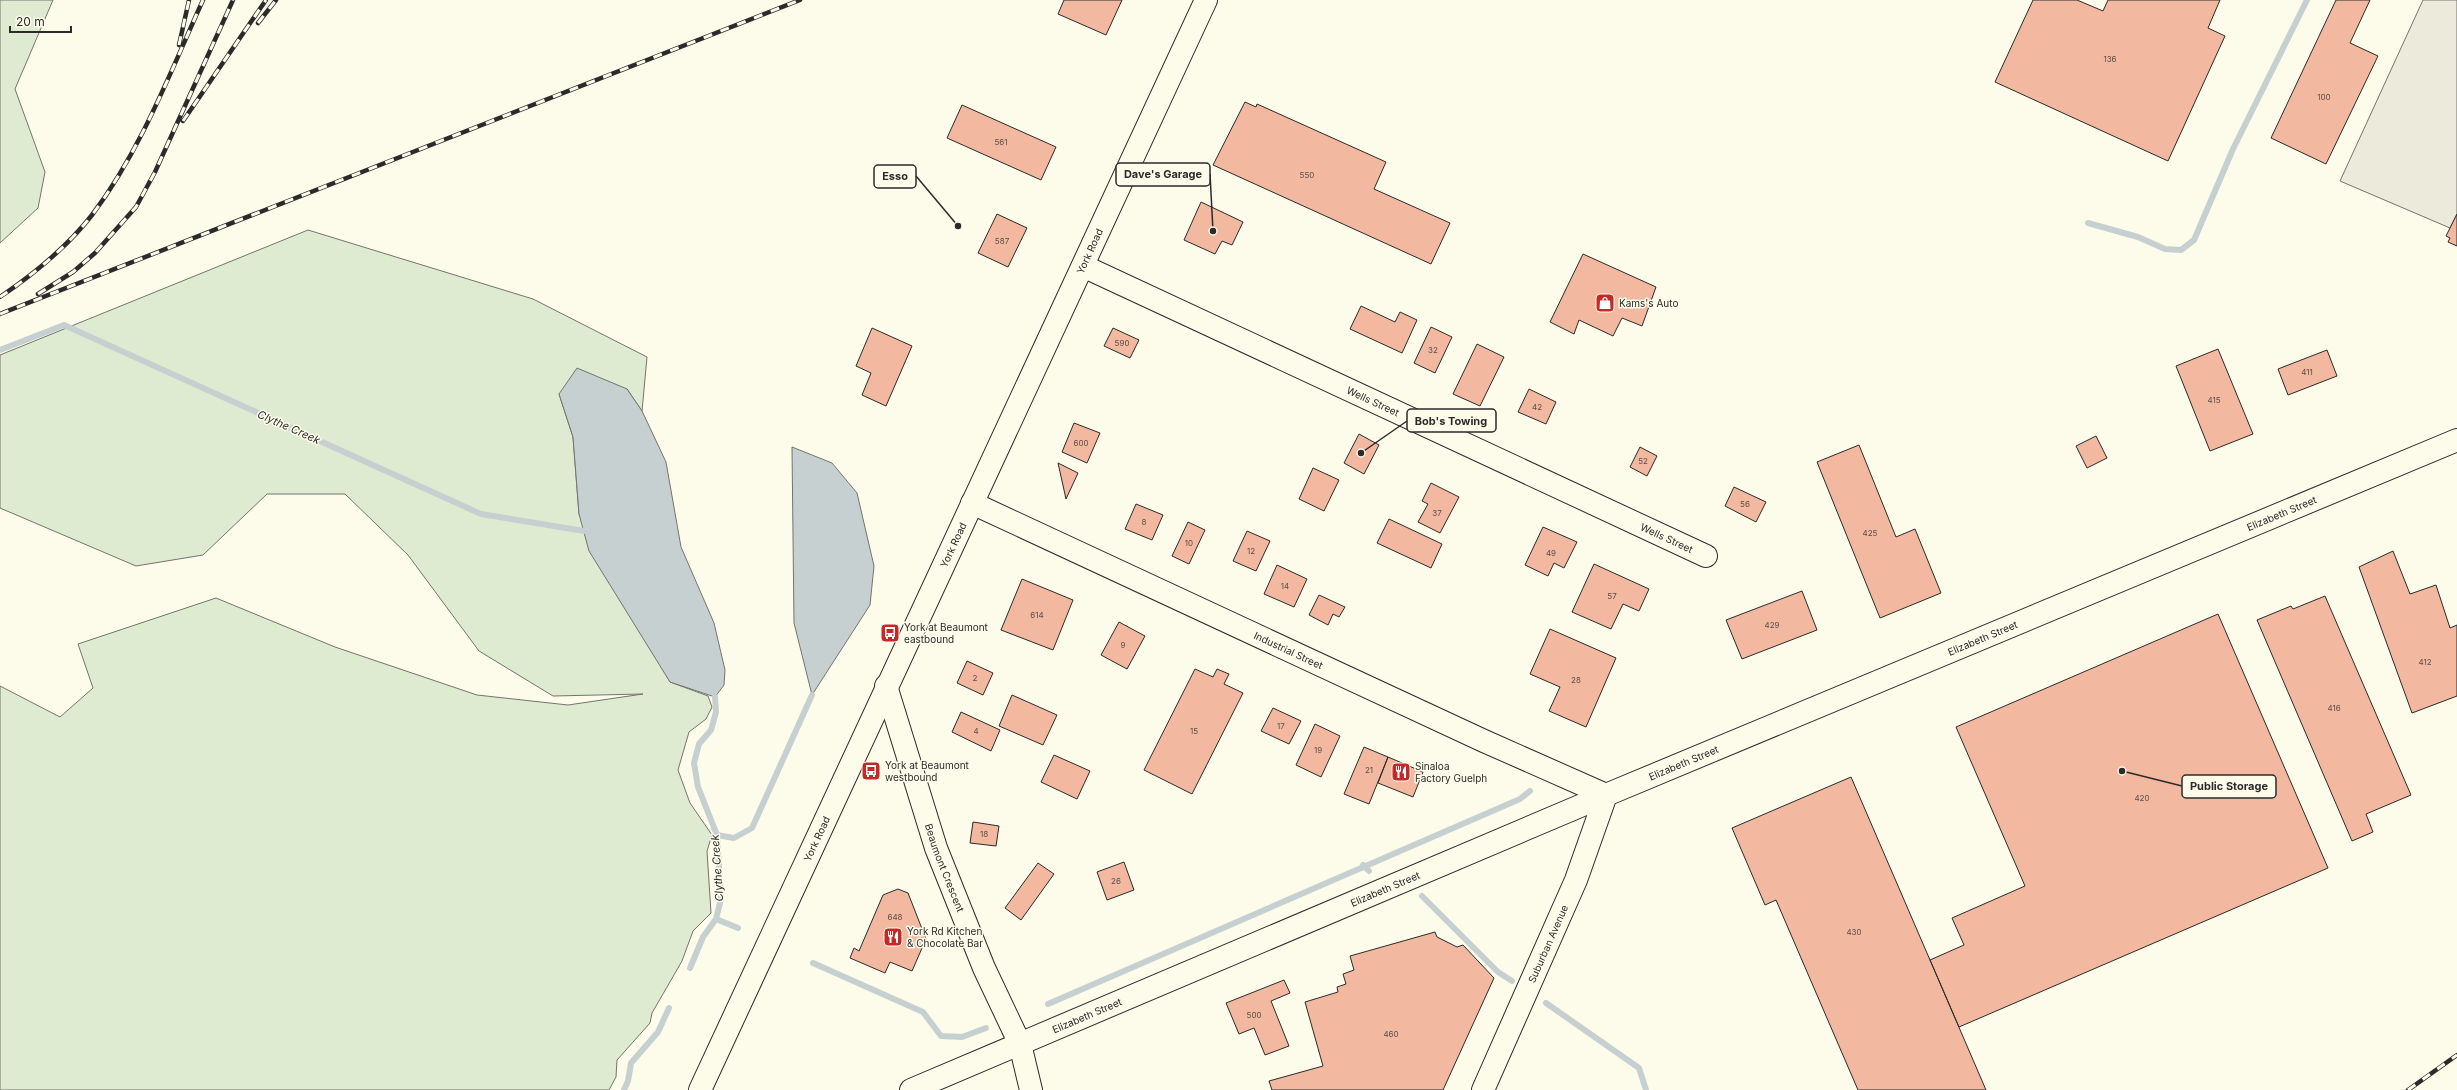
<svg xmlns="http://www.w3.org/2000/svg" width="2457" height="1090" viewBox="0 0 2457 1090" font-family="Inter,sans-serif">
<rect width="100%" height="100%" fill="#fdfbea"/>
<!-- green -->
<path fill="#deebd1" stroke="#74746e" d="M0,0H53L15,89L45,172L38,208L0,243Z
M308,230L533,299L647,357L642,411L627,389L559,394L573,437L579,514L670,682L708,696L712,707L706,719L689,732L678,770L690,803L712,835L707,851L711,913L693,931L682,961L652,1013L650,1023L617,1060L616,1077L609,1090H0V686L60,717L93,688L78,644L216,598L335,647L477,695L568,705L643,694L553,696L479,651L408,555L345,494H267L203,555L136,566L0,508V355Z"/>
<!-- parking -->
<path fill="#eceadb" stroke="#74746e" d="M2423,0H2457V214L2450,228L2340,181Z"/>
<!-- water -->
<path fill="#c7d0d0" stroke="#74746e" d="M577,368L627,389L642,411L666,462L681,547L714,623L725,670L724,685L715,697L670,682L589,551L579,514L573,437L559,394Z
M792,447L832,463L857,493L874,566L870,605L812,695L794,623Z"/>
<g fill="none" stroke-linecap="round" stroke-linejoin="round">
<!-- stream -->
<path stroke="#c7d0d0" stroke-width="6" d="M2088,223L2138,237L2165,249L2181,250L2194,240L2233,149L2307,0
M0,350L64,325L481,514L584,531
M717,835L734,838L752,828L812,695
M1363,865L1369,871
M1422,896L1498,972L1512,981
M716,919L738,928
M813,963L923,1012L941,1036L962,1037L986,1028
M690,968L703,937L716,919L721,899L717,835L698,787L694,763L699,744L711,730L716,712L715,697
M1546,1003L1639,1068L1646,1090
M1048,1004L1520,799L1530,791
M624,1090L628,1081L631,1063L658,1032L669,1008"/>
</g>
<!-- building -->
<path fill="#f2b8a0" stroke="#2b2b2b" d="M1064,0H1122L1106,35L1058,14Z
M2033,0H2077L2103,11L2108,0H2220L2208,28L2225,36L2168,161L1995,82Z
M2336,0H2370L2350,43L2378,56L2326,164L2271,138Z
M1245,102L1256,107L1257,104L1386,162L1374,189L1450,223L1431,264L1213,165Z
M962,105L1056,147L1041,180L947,138Z
M1201,202L1243,222L1232,245L1222,241L1215,254L1184,240Z
M997,214L1027,228L1008,267L978,253Z
M2457,214V246L2448,242L2450,238L2446,236Z
M1583,254L1656,287L1642,326L1622,318L1613,336L1579,320L1574,334L1550,322Z
M1361,306L1395,322L1400,312L1417,320L1402,353L1350,329Z
M1431,327L1452,337L1435,373L1414,363Z
M872,328L912,346L886,406L862,395L871,373L856,366Z
M1113,328L1139,340L1130,358L1104,346Z
M1477,344L1504,357L1480,406L1453,394Z
M2218,349L2253,434L2210,451L2176,366Z
M2327,350L2337,376L2288,395L2278,369Z
M1529,389L1556,402L1546,424L1518,412Z
M1074,423L1100,433L1087,463L1062,452Z
M1359,434L1379,445L1364,474L1344,463Z
M2096,436L2107,458L2087,468L2076,446Z
M1859,445L1896,537L1915,529L1941,593L1880,618L1817,462Z
M1640,447L1657,456L1647,476L1630,467Z
M1058,463L1078,473L1066,499Z
M1313,468L1339,480L1324,511L1299,499Z
M1431,483L1459,497L1440,533L1418,522L1428,504L1422,501Z
M1734,487L1766,502L1756,522L1725,506Z
M1136,504L1163,515L1152,540L1125,529Z
M1389,519L1442,544L1431,568L1377,543Z
M1188,522L1205,530L1189,564L1172,556Z
M1543,527L1577,542L1564,568L1554,563L1548,576L1525,565Z
M1247,531L1270,541L1256,571L1233,561Z
M2393,551L2410,594L2436,585L2450,628L2457,625V696L2412,713L2359,567Z
M1594,564L1649,589L1639,611L1623,604L1611,629L1572,612Z
M1277,565L1307,579L1294,607L1264,594Z
M1022,579L1073,600L1053,650L1001,630Z
M1802,591L1817,630L1742,659L1726,620Z
M1319,595L1345,607L1339,617L1333,614L1328,625L1309,615Z
M2325,596L2411,795L2366,814L2373,832L2352,841L2257,620L2291,606L2293,609Z
M2218,614L2328,868L1959,1027L1930,960L1964,945L1952,918L2025,886L1956,727Z
M1119,622L1145,636L1127,669L1101,655Z
M1550,629L1616,658L1586,727L1549,711L1560,687L1530,674Z
M967,661L993,673L983,695L957,683Z
M1195,669L1213,677L1217,669L1229,674L1224,684L1243,693L1192,794L1144,770Z
M1012,695L1057,715L1043,745L999,726Z
M1273,708L1301,721L1289,744L1261,731Z
M961,712L1000,730L991,751L952,732Z
M1315,724L1340,736L1321,777L1296,765Z
M1364,747L1388,757L1369,804L1344,794Z
M1054,755L1090,771L1077,799L1041,782Z
M1388,757L1423,772L1413,797L1378,783Z
M1851,777L1930,960L1986,1090H1858L1776,900L1765,905L1732,828Z
M973,822L999,826L996,846L970,843Z
M1124,862L1134,890L1107,900L1097,872Z
M1038,863L1054,874L1021,920L1005,908Z
M898,889L908,893L926,939L912,971L890,962L885,973L850,958L854,948L859,951L883,895Z
M1435,932L1437,937L1457,947L1463,945L1494,978L1443,1090H1272L1269,1081L1323,1066L1305,1002L1338,992L1337,987L1346,984L1343,974L1354,970L1350,956Z
M1284,980L1290,993L1271,1001L1289,1046L1265,1055L1254,1028L1239,1034L1226,1003Z"/>
<g fill="none" stroke-linecap="round" stroke-linejoin="round">
<defs>
<g id="minor">
<path id="s1" d="M1083,266L1706,556"/>
<path id="s2" d="M972,503L1484,741L1606,795"/>
<path id="s3" d="M886,686L936,848L984,968L1020,1044L1031,1090"/>
<path id="s4" d="M911,1090L1606,795L2457,440"/>
<path id="s5" d="M1483,1090L1576,880L1606,795"/>
</g>
<g id="major">
<path id="s6" d="M700,1090L1206,0"/>
</g>
</defs>
<!-- minor casing -->
<use href="#minor" stroke="#2b2b2b" stroke-width="24"/>
<!-- major casing -->
<use href="#major" stroke="#2b2b2b" stroke-width="24"/>
<!-- minor -->
<use href="#minor" stroke="#fdfbea" stroke-width="22"/>
<!-- major -->
<use href="#major" stroke="#fdfbea" stroke-width="22"/>
<defs>
<path id="rail" d="M258,23L276,0
M179,45L189,0
M183,121L266,0
M38,294L73,272L95,253L136,207L155,172L233,0
M0,297C34,274 67,247 92,215C141,150 170,73 203,0
M0,314L800,0
M2408,1090L2457,1055"/>
</defs>
<!-- rail casing -->
<use href="#rail" stroke="#2b2b2b" stroke-width="4.5"/>
<!-- rail -->
<use href="#rail" stroke="#fdfbea" stroke-width="3" stroke-dasharray="9" stroke-linecap="butt"/>
</g>
<!-- icons -->
<defs>
<symbol id="shop-square" viewBox="-11 -11 22 22"><rect x="-9" y="-9" width="18" height="18" rx="4" fill="#c62828" stroke="#fdfbea"/><path d="M-5-2.5h2.3a2.7 3.5 0 0 1 5.4 0H5L5.5 6h-11ZM-1.5-2.5h3a1.5 2.3 0 0 0-3 0Z" fill="#fff"/></symbol>
<symbol id="bus-square" viewBox="-11 -11 22 22"><rect x="-9" y="-9" width="18" height="18" rx="4" fill="#c62828" stroke="#fdfbea"/><path d="M-5-6H5V4H4V6H2V4H-2V6H-4V4H-5ZM-3.5-4V0h7V-4ZM-3.5 1.2v1.5H-2V1.2ZM2 1.2v1.5H3.5V1.2Z" fill="#fff"/></symbol>
<symbol id="restaurant-square" viewBox="-11 -11 22 22"><rect x="-9" y="-9" width="18" height="18" rx="4" fill="#c62828" stroke="#fdfbea"/><path d="M-5-6h1v4h1v-4h1v4h1v-4h1v5L-1.5 .5V6h-2V.5L-5-1ZM5-6V6H3V1.5H1.5Q1.5-4 5-6Z" fill="#fff"/></symbol>
</defs>
<g fill-rule="evenodd">
<use href="#shop-square" x="1594" y="292" width="22" height="22"/>
<use href="#bus-square" x="879" y="622" width="22" height="22"/>
<use href="#bus-square" x="860" y="760" width="22" height="22"/>
<use href="#restaurant-square" x="1390" y="761" width="22" height="22"/>
<use href="#restaurant-square" x="882" y="926" width="22" height="22"/>
</g>
<g text-anchor="middle" stroke-width="3" stroke-linejoin="round" paint-order="stroke">
<!-- number labels -->
<g font-size="8" fill="#5d4e48">
<text x="2110" y="62">136</text>
<text x="2324" y="100">100</text>
<text x="1001" y="145">561</text>
<text x="1307" y="178">550</text>
<text x="1002" y="244">587</text>
<text x="1122" y="346">590</text>
<text x="1433" y="353">32</text>
<text x="2307" y="375">411</text>
<text x="2214" y="403">415</text>
<text x="1537" y="410">42</text>
<text x="1081" y="446">600</text>
<text x="1643" y="464">52</text>
<text x="1745" y="507">56</text>
<text x="1437" y="516">37</text>
<text x="1144" y="525">8</text>
<text x="1870" y="536">425</text>
<text x="1189" y="546">10</text>
<text x="1251" y="554">12</text>
<text x="1551" y="556">49</text>
<text x="1285" y="589">14</text>
<text x="1612" y="599">57</text>
<text x="1037" y="618">614</text>
<text x="1772" y="628">429</text>
<text x="1123" y="648">9</text>
<text x="2425" y="665">412</text>
<text x="975" y="681">2</text>
<text x="1576" y="683">28</text>
<text x="2334" y="711">416</text>
<text x="1281" y="729">17</text>
<text x="976" y="734">4</text>
<text x="1194" y="734">15</text>
<text x="1318" y="753">19</text>
<text x="1369" y="773">21</text>
<text x="2142" y="801">420</text>
<text x="984" y="837">18</text>
<text x="1116" y="884">26</text>
<text x="895" y="920">648</text>
<text x="1854" y="935">430</text>
<text x="1254" y="1018">500</text>
<text x="1391" y="1037">460</text>
</g>
<!-- street labels -->
<g font-size="10" fill="#2b2b2b" stroke="#fdfbea">
<text dy="4" stroke="none"><textPath href="#s6" startOffset="925">York Road</textPath></text>
<text dy="4" stroke="none"><textPath href="#s1" startOffset="320">Wells Street</textPath></text>
<text dy="4" stroke="none"><textPath href="#s4" startOffset="1487">Elizabeth Street</textPath></text>
<text dy="4" stroke="none"><textPath href="#s1" startOffset="644">Wells Street</textPath></text>
<text dy="4" stroke="none"><textPath href="#s6" startOffset="601">York Road</textPath></text>
<text dy="4" stroke="none"><textPath href="#s4" startOffset="1163">Elizabeth Street</textPath></text>
<text dy="4" stroke="none"><textPath href="#s2" startOffset="349">Industrial Street</textPath></text>
<text dy="4" stroke="none"><textPath href="#s4" startOffset="839">Elizabeth Street</textPath></text>
<text dy="4" stroke="none"><textPath href="#s6" startOffset="277">York Road</textPath></text>
<text dy="4" stroke="none"><textPath href="#s3" startOffset="191">Beaumont Crescent</textPath></text>
<text dy="4" stroke="none"><textPath href="#s4" startOffset="515">Elizabeth Street</textPath></text>
<text dy="4" stroke="none"><textPath href="#s5" startOffset="160">Suburban Avenue</textPath></text>
<text dy="4" stroke="none"><textPath href="#s4" startOffset="191">Elizabeth Street</textPath></text>
</g>
<!-- poi labels -->
<g font-size="10" fill="#2b2b2b" stroke="#fdfbea" text-anchor="start">
<text x="1619" y="307">Kams's Auto</text>
<text x="904" y="631">York at Beaumont<tspan x="904" dy="12">eastbound</tspan></text>
<text x="885" y="769">York at Beaumont<tspan x="885" dy="12">westbound</tspan></text>
<text x="1415" y="770">Sinaloa<tspan x="1415" dy="12">Factory Guelph</tspan></text>
<text x="907" y="935">York Rd Kitchen<tspan x="907" dy="12">&amp; Chocolate Bar</tspan></text>
</g>
<!-- water labels -->
<g font-size="11" font-style="italic" fill="#2b2b2b" stroke="#fdfbea">
<text transform="translate(289 427) rotate(24)" y="4">Clythe Creek</text>
<text transform="translate(717 868) rotate(-94)" y="4">Clythe Creek</text>
</g>
</g>
<!-- callouts -->
<path fill="none" stroke="#2b2b2b" stroke-width="1.5" d="M1213 231L1210 174M958 226L916 176M1361 453L1407 421M2122 771L2182 786"/>
<g fill="#2b2b2b" stroke="#fdfbea" stroke-width="1.5">
<circle cx="1213" cy="231" r="4"/>
<circle cx="958" cy="226" r="4"/>
<circle cx="1361" cy="453" r="4"/>
<circle cx="2122" cy="771" r="4"/>
</g>
<g fill="#fdfbea" stroke="#2b2b2b" stroke-width="1.5">
<rect x="1116" y="163" width="94" height="23" rx="4"/>
<rect x="874" y="165" width="42" height="23" rx="4"/>
<rect x="1407" y="409" width="89" height="23" rx="4"/>
<rect x="2182" y="775" width="94" height="23" rx="4"/>
</g>
<g font-size="11" text-anchor="middle" font-weight="bold" fill="#2b2b2b">
<text x="1163" y="178">Dave's Garage</text>
<text x="895" y="180">Esso</text>
<text x="1451" y="425">Bob's Towing</text>
<text x="2229" y="790">Public Storage</text>
</g>
<!-- scale -->
<path d="M10 26v6h61v-6" fill="none" stroke="#2b2b2b" stroke-width="2"/>
<text x="16" y="26" font-size="12" fill="#2b2b2b" stroke="#fdfbea" stroke-width="3" paint-order="stroke">20 m</text>
</svg>
